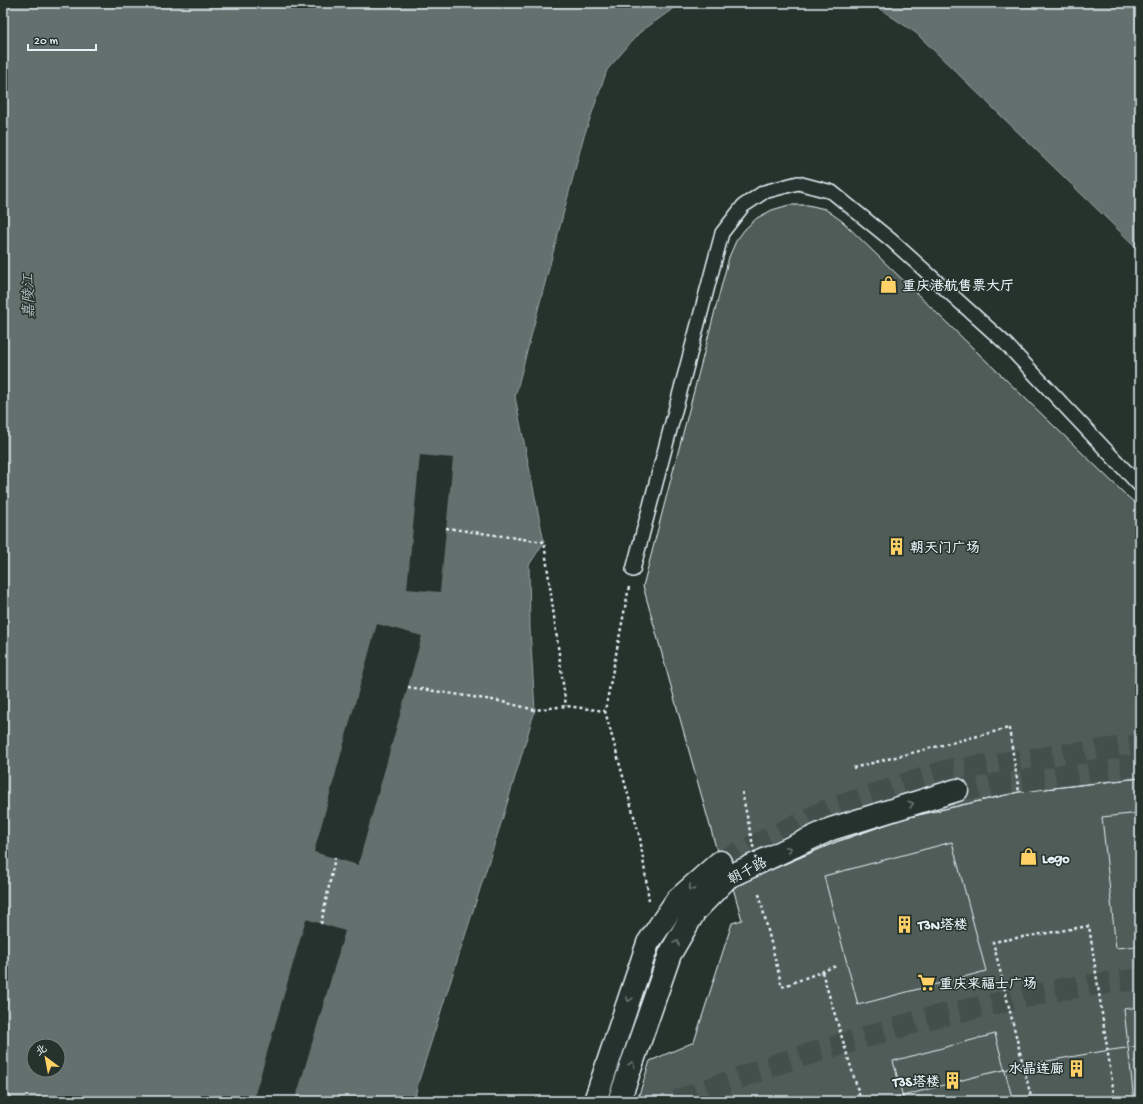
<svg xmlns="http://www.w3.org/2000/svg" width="1143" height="1104" viewBox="0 0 1143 1104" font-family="'Gochi Hand','LXGW WenKai TC',sans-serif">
<rect width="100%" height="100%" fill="#26332d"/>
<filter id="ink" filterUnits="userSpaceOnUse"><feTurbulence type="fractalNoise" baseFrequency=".025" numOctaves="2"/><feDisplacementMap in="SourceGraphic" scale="8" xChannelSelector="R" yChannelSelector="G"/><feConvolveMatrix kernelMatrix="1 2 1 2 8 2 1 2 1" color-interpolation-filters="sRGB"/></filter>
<g filter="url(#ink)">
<!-- water -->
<path fill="#636f6d" stroke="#98a3a5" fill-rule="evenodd" d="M3,3H681L639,33L607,70L583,139L515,397L544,542L529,565L530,629L535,710L503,817L419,1080L414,1101H3ZM34,1046H58V1070H34Z
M871,3H1140V251L916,33Z"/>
<!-- pier -->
<path fill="#26332d" d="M420,455L453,458L440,592L407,589Z
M377,624L422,636L358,865L314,852Z
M306,919L345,931L295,1101H253Z"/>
<!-- building -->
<path fill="#505c59" stroke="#e8f1f8" d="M789,205H808L825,209L842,221L976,351L1128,497L1140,507V778L1019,792L905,818L836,842L759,875L733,888L720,862L643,586L729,257L736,241L745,229L757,218L772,210Z
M1140,778V1101H637L650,1061L694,1042L732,923L742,920L733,888L759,875L836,842L905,818L1019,792Z
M1140,813V946L1116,948L1102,817Z
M952,842L986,971L858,1005L824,876Z
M1140,1007V1101H1134L1124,1009Z
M995,1034L1013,1101H904L893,1061Z
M1140,1046V1101H884L985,1074L1042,1062L1104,1051Z"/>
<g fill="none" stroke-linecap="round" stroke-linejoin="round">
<!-- minor-tunnel -->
<path stroke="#43504b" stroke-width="22" stroke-dasharray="22 11" stroke-linecap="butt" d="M676,1101L783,1062L929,1018L1062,989L1140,979"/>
<!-- secondary-tunnel -->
<path stroke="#43504b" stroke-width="22" stroke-dasharray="22 11" stroke-linecap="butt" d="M957,790L1140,764
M720,862L829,809L949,770L1140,745"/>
<defs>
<path id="service" d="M633,570L722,233L743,206L764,192L798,183L832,192L891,240L1005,343L1140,486"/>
<path id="secondary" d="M595,1101L648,943L677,900L720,862
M619,1101L670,954L695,911L728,877L831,829L957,790"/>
</defs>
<!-- service casing -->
<use href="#service" stroke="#e8f1f8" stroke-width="16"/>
<!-- secondary casing -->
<use href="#secondary" stroke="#e8f1f8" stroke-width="25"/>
<!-- path -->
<path stroke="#e8f1f8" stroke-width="2.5" stroke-dasharray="3 3" stroke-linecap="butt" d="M446,528L544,542L566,706
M629,587L605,711L640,838L649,900
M408,687L499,701L535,710L566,706L605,711
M853,768L1009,728
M759,894L782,987L836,966
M321,924L335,858
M822,972L860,1097L850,1101
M1032,1101L993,942L1089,926L1115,1101"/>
<!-- service -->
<use href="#service" stroke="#26332d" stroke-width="13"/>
<!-- secondary -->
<use href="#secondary" stroke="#26332d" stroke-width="22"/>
<!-- path-bridge -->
<path stroke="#e8f1f8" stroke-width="2.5" stroke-dasharray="3 3" stroke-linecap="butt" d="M1009,728L1019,792
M742,792L759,875"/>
</g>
<!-- one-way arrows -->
<defs><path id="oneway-chevron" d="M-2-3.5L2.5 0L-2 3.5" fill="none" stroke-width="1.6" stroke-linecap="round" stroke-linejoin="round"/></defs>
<g stroke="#6a7674">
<use href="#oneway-chevron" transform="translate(911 804) rotate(-17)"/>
<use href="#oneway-chevron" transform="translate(789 849) rotate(-25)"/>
<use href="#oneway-chevron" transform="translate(691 888) rotate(139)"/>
<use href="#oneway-chevron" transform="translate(677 943) rotate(-60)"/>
<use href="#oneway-chevron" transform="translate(629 999) rotate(108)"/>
<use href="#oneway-chevron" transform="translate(632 1064) rotate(-71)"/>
</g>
</g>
<!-- icons -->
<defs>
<symbol id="shop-bare" viewBox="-9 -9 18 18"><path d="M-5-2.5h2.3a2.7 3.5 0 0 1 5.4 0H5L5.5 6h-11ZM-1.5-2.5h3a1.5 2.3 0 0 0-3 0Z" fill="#ffd166" stroke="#26332d" stroke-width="2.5" paint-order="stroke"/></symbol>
<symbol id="building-bare" viewBox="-9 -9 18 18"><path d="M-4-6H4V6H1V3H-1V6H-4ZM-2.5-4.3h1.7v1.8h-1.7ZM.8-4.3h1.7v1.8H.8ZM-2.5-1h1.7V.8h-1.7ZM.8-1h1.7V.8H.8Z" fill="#ffd166" stroke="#26332d" stroke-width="2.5" paint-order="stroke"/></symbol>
<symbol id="supermarket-bare" viewBox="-9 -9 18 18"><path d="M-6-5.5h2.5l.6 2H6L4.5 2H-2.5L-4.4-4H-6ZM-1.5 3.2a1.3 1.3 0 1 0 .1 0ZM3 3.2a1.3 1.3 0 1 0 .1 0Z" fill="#ffd166" stroke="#26332d" stroke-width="2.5" paint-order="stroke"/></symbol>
</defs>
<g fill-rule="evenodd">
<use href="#shop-bare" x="876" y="272" width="25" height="25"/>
<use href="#building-bare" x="884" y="534" width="25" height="25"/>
<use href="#shop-bare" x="1016" y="844" width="25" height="25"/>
<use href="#building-bare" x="892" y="912" width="25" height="25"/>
<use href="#supermarket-bare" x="914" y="970" width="25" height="25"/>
<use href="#building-bare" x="1064" y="1056" width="25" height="25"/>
<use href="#building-bare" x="940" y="1068" width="25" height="25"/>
</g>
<g text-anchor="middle" stroke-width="3" stroke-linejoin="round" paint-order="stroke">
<!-- poi labels -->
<g font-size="14" font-weight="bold" fill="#e8f1f8" stroke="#26332d" text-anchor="start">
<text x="902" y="290">重庆港航售票大厅</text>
<text x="910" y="552">朝天门广场</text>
<text x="1042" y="862">Lego</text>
<text x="918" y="929">T3N塔楼</text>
<text x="939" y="988">重庆来福士广场</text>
<text x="1064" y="1073" text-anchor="end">水晶连廊</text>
<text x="940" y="1086" text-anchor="end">T3S塔楼</text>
</g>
<!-- street labels -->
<g font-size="14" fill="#e8f1f8" stroke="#26332d">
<text transform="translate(747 870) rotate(-28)" y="5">朝千路</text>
</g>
<!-- water labels -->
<g font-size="15" font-style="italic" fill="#b3bdc0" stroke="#26332d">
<text transform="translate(28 296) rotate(-91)" y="5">嘉陵江</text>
</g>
</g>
<!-- margin -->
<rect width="1143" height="1104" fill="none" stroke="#26332d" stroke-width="16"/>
<rect x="8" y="8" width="1127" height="1088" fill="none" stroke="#e8f1f8" stroke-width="1.5" filter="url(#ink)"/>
<!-- north arrow -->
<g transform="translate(46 1058) rotate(328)"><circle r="19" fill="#26332d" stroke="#747f7e"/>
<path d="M0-3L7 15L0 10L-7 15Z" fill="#ffd166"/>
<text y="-6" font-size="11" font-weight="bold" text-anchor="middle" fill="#e8f1f8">北</text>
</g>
<!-- scale -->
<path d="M28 44v6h68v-6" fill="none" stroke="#e8f1f8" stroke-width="2"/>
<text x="34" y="44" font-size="12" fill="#e8f1f8" stroke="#26332d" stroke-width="3" paint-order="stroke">20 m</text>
</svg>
